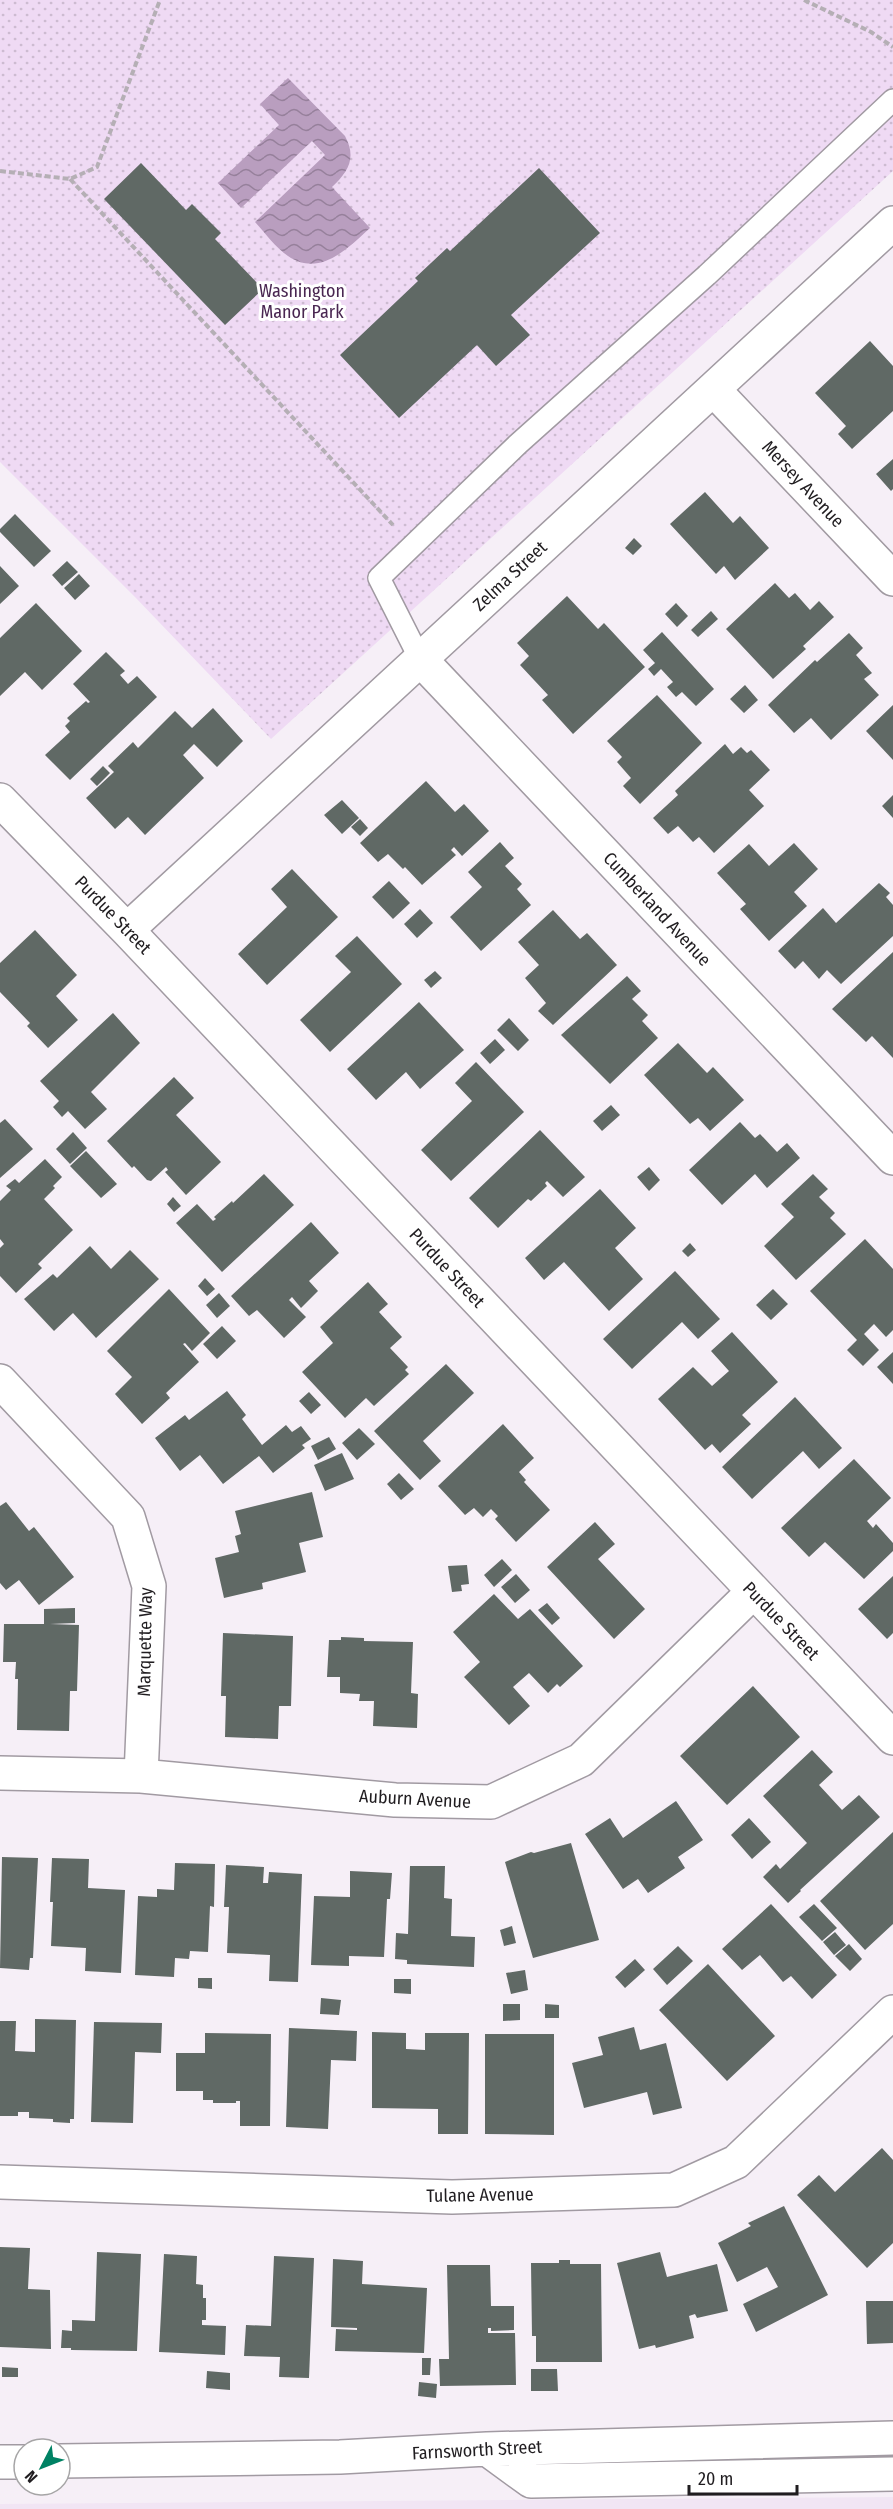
<svg xmlns="http://www.w3.org/2000/svg" width="893" height="2509" viewBox="0 0 893 2509" font-family="'Fira Sans Condensed',sans-serif">
<defs>
<pattern id="park-dots" width="8" height="8" patternUnits="userSpaceOnUse" patternTransform="scale(1.5)"><rect width="8" height="8" fill="#efdaf4"/><path d="M2 2h.1M6 6h.1" fill="none" stroke="#cdbbd1" stroke-width="1.8" stroke-linecap="round"/></pattern>
<pattern id="water-waves" width="16" height="10" patternUnits="userSpaceOnUse" patternTransform="scale(1.5)"><rect width="16" height="10" fill="#b99ebf"/><path d="M0 5q4-4 8 0t8 0" fill="none" stroke="#96809b"/></pattern>
</defs>
<rect width="100%" height="100%" fill="#f6eff7"/>
<!-- built -->
<path fill="#f1e5f4" d="M893,2497V2509H0V2504Z"/>
<!-- park -->
<path fill="url(#park-dots)" d="M0,0H893V171L271,739L135,597L0,462Z"/>
<!-- water -->
<path fill="url(#water-waves)" d="M288,78L345,136C357,158 348,172 332,187L370,228C348,248 320,278 288,256C276,248 265,233 255,222L325,155L312,141L241,208L218,183L279,125L260,104Z"/>
<!-- building -->
<path fill="#606965" d="M141,163L186,210L192,204L221,233L215,239L263,289L225,325L104,199Z
M539,168L600,233L511,315L530,335L496,366L477,345L399,418L340,355L418,281L415,278L447,248L450,251Z
M870,341L893,366V411L852,449L838,434L846,426L815,393Z
M893,459V489L891,491L876,474Z
M705,492L733,523L740,516L769,548L735,580L724,566L716,574L670,524Z
M15,514L51,551L34,567L0,532V529Z
M634,538L642,546L633,555L625,548Z
M67,561L78,572L62,586L52,575Z
M0,566L19,586L0,604Z
M79,574L90,586L75,600L64,588Z
M775,583L789,598L795,593L810,610L819,601L834,617L803,646L806,649L773,679L726,629Z
M567,596L598,629L604,623L645,667L573,734L542,700L548,695L520,665L529,656L517,643Z
M36,603L82,651L42,690L25,672L0,696V638Z
M676,603L688,616L677,627L665,614Z
M711,611L718,619L698,637L691,630Z
M662,632L714,689L696,706L682,692L676,697L667,687L673,682L661,669L654,676L648,669L655,663L643,650Z
M849,633L863,648L856,655L872,673L864,679L879,695L831,740L811,718L794,733L768,705L815,660L817,662Z
M106,652L125,671L120,675L128,684L137,676L157,697L70,780L45,755L70,732L65,726L70,721L67,718L86,701L88,703L90,702L73,684Z
M745,685L758,700L744,713L730,699Z
M657,695L702,743L640,804L623,786L631,778L617,762L622,757L607,741Z
M893,705V760L866,731Z
M213,708L243,741L217,767L194,744L183,755L204,778L145,835L128,817L115,829L86,798L114,772L108,766L133,742L138,748L175,711L192,728Z
M725,744L733,754L741,747L747,753L751,750L770,770L749,790L764,806L714,853L699,837L693,842L678,826L668,834L653,818L678,795L675,791Z
M103,766L110,773L97,786L90,779Z
M426,781L455,812L464,804L489,831L462,856L454,847L451,850L456,855L422,885L405,867L403,869L388,854L378,862L360,843Z
M893,795V818L882,806Z
M342,800L359,818L342,834L324,815Z
M360,819L368,828L360,836L351,827Z
M500,842L514,858L505,866L522,884L517,889L531,905L481,951L450,917L482,887L468,872Z
M794,843L818,869L794,892L807,906L769,941L740,909L746,904L717,873L749,844L769,866Z
M292,869L338,917L267,985L238,954L287,907L271,889Z
M389,881L410,903L393,919L372,897Z
M879,883L890,893L886,897L893,905V936L841,984L827,970L819,979L803,961L795,969L778,951L823,908L836,923Z
M420,909L433,923L417,938L404,924Z
M553,910L580,939L587,933L617,965L553,1025L538,1011L546,1003L525,978L539,965L518,942Z
M35,930L77,975L56,996L78,1020L48,1048L27,1026L30,1023L0,992V963Z
M357,936L402,984L330,1052L300,1020L351,972L335,956Z
M893,952V1058L872,1036L866,1042L832,1009Z
M435,971L442,978L431,988L424,980Z
M627,976L641,991L632,999L648,1015L642,1021L658,1038L610,1084L561,1035Z
M419,1002L464,1050L420,1089L406,1072L376,1100L347,1069Z
M113,1013L140,1043L91,1092L107,1109L85,1129L68,1111L62,1117L53,1107L59,1101L40,1081Z
M509,1018L529,1040L518,1051L497,1030Z
M495,1039L505,1050L490,1064L480,1053Z
M678,1043L707,1073L713,1067L744,1100L710,1131L698,1118L690,1124L644,1075Z
M476,1062L524,1112L451,1181L421,1150L472,1101L455,1083Z
M174,1077L194,1098L176,1115L221,1162L186,1195L165,1172L168,1170L166,1167L151,1181L147,1180L134,1166L132,1168L107,1141Z
M611,1105L620,1115L602,1131L593,1121Z
M5,1119L33,1149L0,1178V1123Z
M740,1122L755,1138L760,1134L777,1152L787,1143L800,1158L767,1188L755,1174L722,1205L689,1170Z
M540,1130L585,1177L563,1197L547,1181L545,1183L547,1186L531,1201L528,1199L498,1228L469,1198Z
M73,1132L87,1148L70,1164L56,1149Z
M86,1151L117,1184L101,1198L70,1166Z
M45,1159L62,1177L53,1186L55,1188L44,1199L73,1230L38,1264L42,1268L16,1293L0,1276V1248L4,1244L0,1239V1201L11,1190L6,1186L15,1179L19,1183Z
M649,1167L660,1180L649,1191L637,1177Z
M264,1174L294,1205L222,1272L176,1223L197,1204L213,1221L216,1219L214,1217L232,1201L233,1203Z
M813,1174L828,1189L819,1197L835,1213L830,1218L846,1234L796,1280L764,1246L794,1217L781,1204Z
M600,1189L636,1228L615,1248L643,1279L609,1311L564,1262L544,1280L525,1258Z
M173,1197L181,1206L174,1212L167,1204Z
M311,1222L339,1253L309,1281L318,1291L301,1308L292,1297L289,1300L306,1317L284,1338L257,1310L249,1316L231,1296Z
M865,1239L893,1269V1330L886,1337L874,1324L864,1334L879,1350L863,1366L847,1350L857,1340L810,1291Z
M690,1243L696,1250L688,1257L682,1251Z
M90,1246L111,1269L130,1250L159,1279L96,1338L73,1313L54,1331L24,1299L53,1274L57,1278Z
M675,1271L720,1319L698,1339L682,1322L632,1369L603,1339Z
M205,1278L215,1289L207,1296L198,1286Z
M368,1282L388,1304L379,1312L402,1337L390,1348L408,1367L405,1370L409,1374L374,1406L366,1398L345,1418L302,1372L333,1343L320,1327Z
M169,1289L210,1333L192,1351L185,1343L183,1344L199,1362L166,1393L170,1398L142,1424L115,1394L132,1377L107,1351Z
M773,1289L788,1304L771,1320L756,1305Z
M219,1293L230,1306L217,1318L206,1305Z
M222,1326L236,1341L217,1359L203,1344Z
M732,1332L778,1382L742,1415L751,1424L720,1453L712,1444L705,1450L658,1399L693,1367L712,1386L729,1371L711,1351Z
M893,1352V1384L877,1367Z
M446,1364L474,1393L423,1441L441,1461L420,1480L374,1431Z
M227,1391L246,1415L242,1419L262,1445L286,1425L292,1432L301,1426L311,1439L302,1445L305,1448L273,1473L259,1456L223,1484L200,1455L180,1471L155,1438L185,1415L189,1420Z
M309,1392L321,1405L311,1414L299,1401Z
M795,1397L842,1448L819,1469L803,1451L752,1499L722,1467Z
M503,1424L534,1458L519,1472L526,1480L524,1482L550,1510L516,1542L495,1519L498,1516L491,1509L483,1517L474,1508L465,1515L438,1486Z
M359,1428L375,1444L357,1460L342,1443Z
M329,1437L336,1449L318,1460L311,1446Z
M342,1453L354,1479L325,1491L314,1465Z
M854,1459L891,1498L867,1521L873,1528L876,1524L893,1543V1551L864,1579L825,1542L809,1557L781,1528Z
M399,1473L414,1489L401,1500L387,1484Z
M312,1492L323,1537L299,1543L306,1572L262,1583L263,1589L224,1598L215,1558L239,1552L235,1536L241,1534L235,1511Z
M6,1502L29,1531L34,1527L74,1577L39,1605L19,1580L6,1590L0,1583V1506Z
M595,1522L615,1544L598,1559L645,1609L614,1639L547,1567Z
M502,1559L512,1570L494,1587L484,1575Z
M467,1565L469,1584L461,1585L462,1591L452,1592L448,1566Z
M516,1574L530,1590L515,1603L501,1587Z
M893,1576V1633L887,1639L858,1609Z
M494,1594L518,1619L530,1609L583,1666L560,1687L557,1684L548,1693L529,1673L513,1687L530,1706L509,1725L464,1677L480,1662L453,1632Z
M547,1603L560,1618L552,1625L538,1610Z
M75,1608V1623L50,1624L79,1625L77,1691H70L69,1731L17,1730L18,1679H15L16,1662H3L4,1624H44V1609Z
M223,1633L293,1636L291,1706H279L278,1739L225,1737L226,1696H221Z
M341,1637L364,1638V1641L413,1642L411,1693L418,1694L417,1728L373,1726L374,1701H359L360,1694L340,1693V1677H327L329,1640H341Z
M753,1686L800,1737L727,1805L680,1756Z
M812,1750L833,1772L819,1785L842,1810L859,1795L880,1817L800,1890L801,1891L788,1903L763,1877L776,1864L780,1869L807,1843L763,1796Z
M676,1801L703,1840L678,1857L685,1868L648,1893L638,1879L623,1889L585,1834L610,1818L623,1838Z
M749,1818L771,1842L752,1859L731,1835Z
M893,1832V1924L865,1950L820,1901Z
M571,1843L599,1940L533,1958L505,1862L531,1852L534,1853Z
M2,1857L38,1858L33,1958H30L29,1970L0,1968Z
M52,1858L89,1859L88,1888L125,1890L121,1973L85,1971L86,1948L51,1946L53,1902H50Z
M175,1863L215,1864L214,1907L210,1906L208,1952L190,1951L189,1959L175,1958L174,1977L135,1975L138,1896L157,1897V1889L174,1890Z
M226,1865L264,1867L263,1883H268L269,1872L302,1874L298,1982L269,1981L270,1955L227,1953L229,1907H224Z
M410,1866H445L444,1898L452,1899L451,1936L475,1937L474,1967L407,1964V1960L395,1959L396,1933L408,1934Z
M350,1871L392,1873L390,1899H387L384,1957L349,1956V1966L311,1965L314,1896L350,1897Z
M771,1904L837,1975L812,1999L791,1976L783,1982L760,1955L742,1970L722,1949Z
M814,1904L837,1928L822,1941L799,1917Z
M512,1926L516,1943L504,1946L500,1930Z
M835,1932L846,1945L834,1955L823,1942Z
M849,1944L862,1959L850,1971L835,1956Z
M678,1946L693,1961L667,1985L653,1969Z
M635,1959L645,1970L625,1988L615,1977Z
M708,1964L775,2036L727,2081L659,2010Z
M525,1970L528,1990L511,1994L506,1973Z
M198,1978H212V1989L198,1988Z
M394,1979H411V1994L394,1993Z
M321,1998L341,2000L339,2015L320,2014Z
M503,2004H520V2020L503,2021Z
M545,2004L559,2005V2018H545Z
M35,2019L76,2020L74,2119H70V2123L53,2122V2119L29,2118V2112H18V2116H0V2021H16L15,2051L35,2052Z
M94,2022L162,2023L161,2053L135,2052L133,2123L91,2122Z
M634,2027L640,2050L666,2043L682,2108L653,2115L647,2092L584,2108L572,2063L603,2055L598,2037Z
M289,2028L357,2031L356,2061L331,2060L328,2129L286,2127Z
M372,2032L406,2033V2049L425,2050V2033H469L468,2134H438V2109L372,2108Z
M205,2033L271,2034L270,2126H240V2101H236V2103H213V2100H203V2091H176V2053H205Z
M485,2034H554V2135L485,2134Z
M882,2148L893,2160V2243L867,2268L797,2195L819,2175L835,2192Z
M784,2206L828,2295L756,2332L743,2304L778,2287L767,2267L737,2282L718,2243L751,2226L748,2223Z
M0,2247L30,2248L28,2289L50,2290L51,2349L0,2347Z
M97,2252L141,2254L137,2351L71,2350V2348H61L62,2330L72,2331V2320L95,2321Z
M660,2252L667,2277L717,2264L728,2311L697,2318L695,2314L689,2316L694,2338L656,2348L655,2345L639,2349L617,2263Z
M164,2254L197,2256L196,2284L203,2285V2298H206V2320H202V2325L226,2326L225,2355L159,2352Z
M274,2256L314,2258L309,2378L279,2377L280,2357L244,2356L246,2325L271,2326Z
M333,2259L363,2261L362,2284L427,2288L424,2353L335,2351L336,2329L357,2330V2328L331,2327Z
M559,2260H570V2264H601L602,2362H536V2336H532L531,2263H559Z
M447,2265H490L491,2306H514V2330L491,2331V2328H488V2333H515L516,2385L440,2386L439,2359H449Z
M866,2301H893V2343L867,2344Z
M422,2358H431L430,2375H422Z
M2,2367L18,2368V2377H2Z
M531,2369H557L558,2391H531Z
M207,2371L230,2373V2390L206,2388Z
M419,2382L437,2384L436,2398L418,2396Z"/>
<g fill="none" stroke-linecap="round" stroke-linejoin="round">
<defs>
<path id="lane" d="M420,659L379,578L518,444L707,275L893,100"/>
<path id="street" d="M713,389L893,579
M420,659L893,1158
M0,800L127,930L893,1738
M127,930L893,223
M0,1381L128,1517L149,1586L141,1776
M0,1773L141,1776L395,1800L491,1802L581,1760L753,1592
M0,2182L452,2197L674,2190L736,2162L893,2012"/>
<path id="secondary" d="M487,2449L531,2481L893,2474
M60,2461L340,2457L487,2449L893,2438
M0,2462H24"/>
</defs>
<!-- lane casing -->
<use href="#lane" stroke="#a19aa2" stroke-width="24"/>
<!-- street casing -->
<use href="#street" stroke="#a19aa2" stroke-width="36"/>
<!-- secondary casing -->
<use href="#secondary" stroke="#a19aa2" stroke-width="36"/>
<!-- path -->
<path stroke="#b5afb5" stroke-width="4" stroke-dasharray="6 3" stroke-linecap="butt" d="M804,0L871,32L893,47
M0,171L70,179L97,167L160,0
M70,179L393,525"/>
<!-- lane -->
<use href="#lane" stroke="#fff" stroke-width="21"/>
<!-- street -->
<use href="#street" stroke="#fff" stroke-width="33"/>
<!-- secondary -->
<use href="#secondary" stroke="#fff" stroke-width="33"/>
</g>
<g text-anchor="middle" stroke-width="6" stroke-linejoin="round" paint-order="stroke">
<!-- park labels -->
<g font-size="18" fill="#492651" stroke="#fff">
<text x="302" y="297">Washington<tspan x="302" dy="21">Manor Park</tspan></text>
</g>
<!-- street labels -->
<g font-size="18" fill="#201d20" stroke="#fff">
<text transform="translate(803 484) rotate(47)" y="6">Mersey Avenue</text>
<text transform="translate(510 576) rotate(-43)" y="6">Zelma Street</text>
<text transform="translate(657 909) rotate(47)" y="6">Cumberland Avenue</text>
<text transform="translate(113 915) rotate(46)" y="6">Purdue Street</text>
<text transform="translate(447 1268) rotate(47)" y="6">Purdue Street</text>
<text transform="translate(781 1621) rotate(46)" y="6">Purdue Street</text>
<text transform="translate(145 1642) rotate(-89)" y="6">Marquette Way</text>
<text transform="translate(415 1799) rotate(3)" y="6">Auburn Avenue</text>
<text transform="translate(480 2195) rotate(-1)" y="6">Tulane Avenue</text>
<text transform="translate(477 2450) rotate(-3)" y="6">Farnsworth Street</text>
</g>
</g>
<!-- north arrow -->
<g transform="translate(42 2467) rotate(228)"><circle r="28" fill="#ffffff" stroke="#a6a5a6" stroke-width="1.5"/>
<path d="M0-4.5L10 22L0 15L-10 22Z" fill="#008264"/>
<text y="-9" font-size="16" font-weight="bold" text-anchor="middle" fill="#201d20">N</text>
</g>
<!-- scale -->
<path d="M689 2485v9h108v-9" fill="none" stroke="#201d20" stroke-width="3"/>
<text x="698" y="2485" font-size="18" fill="#201d20" stroke="#ffffff" stroke-width="4.5" paint-order="stroke">20 m</text>
</svg>
